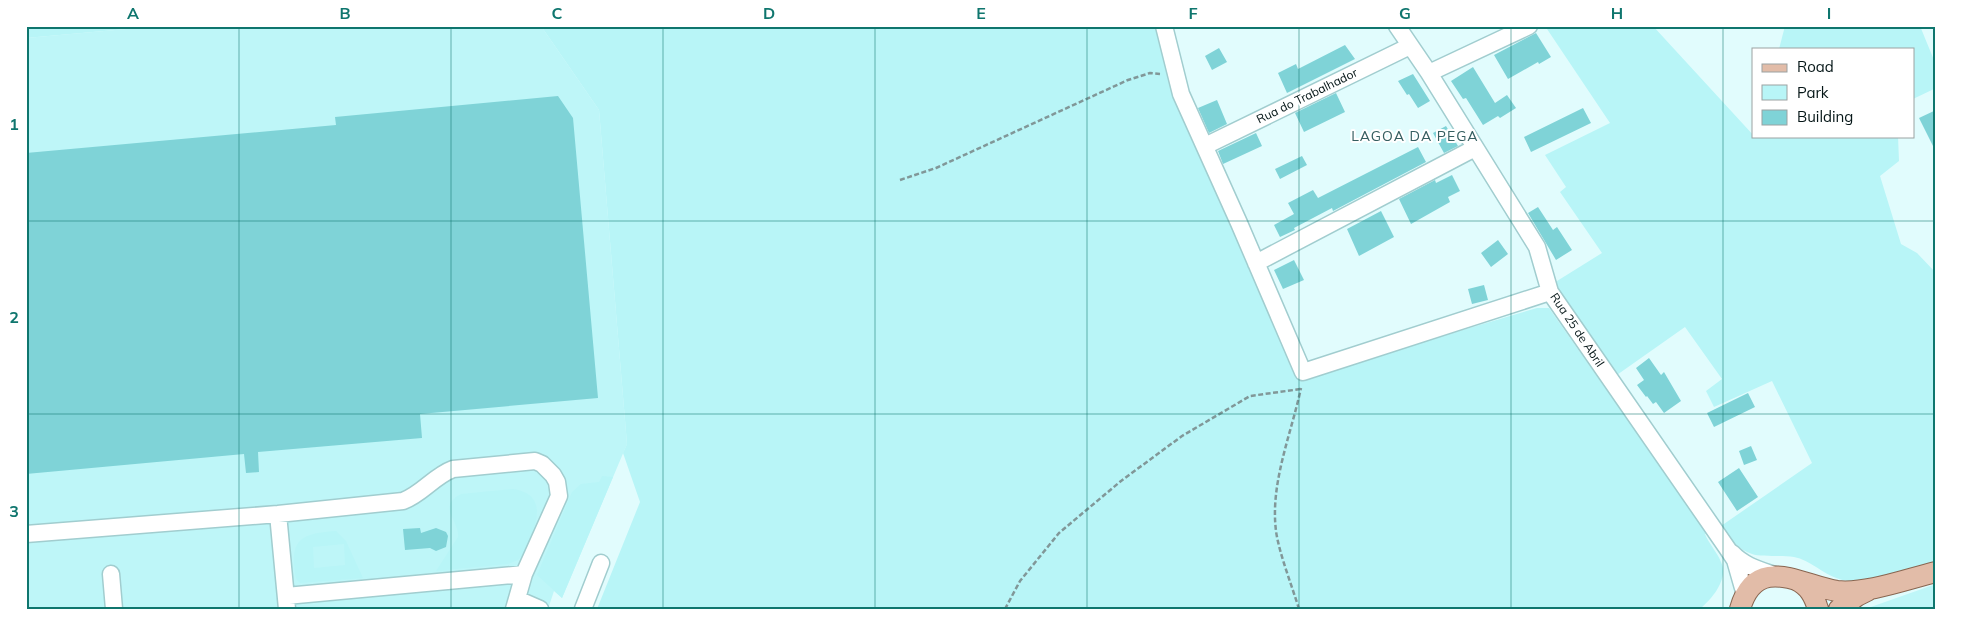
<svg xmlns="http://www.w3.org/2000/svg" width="1962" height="635" viewBox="0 0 1962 635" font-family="Mulish,sans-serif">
<rect width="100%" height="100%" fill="#e1fcfd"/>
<!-- built -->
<path fill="#bef6f8" d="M160,26H541L599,110L627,444L562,598L554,591L548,609H26V38Z
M1936,584V609H1868V608Z"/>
<!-- green -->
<path fill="#b8f5f7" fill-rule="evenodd" d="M26,26H160L26,38Z
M541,26H1156L1174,94L1185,125L1299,371L1304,377L1537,308H1549L1707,533L1705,534C1709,544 1717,552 1721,562C1729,579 1712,599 1700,609H597L640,502L623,453L627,444L599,110Z
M1545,26H1653L1755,137L1898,136L1899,161L1880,176L1901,244L1917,253L1936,273V562C1910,569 1864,588 1839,579C1823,574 1810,560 1794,557C1782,555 1761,557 1752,554C1738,550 1729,537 1721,526L1812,463L1772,381L1714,407L1706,391L1722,379L1685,327L1614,377L1555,294V284L1557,281L1602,253L1560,192L1566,187L1545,155L1610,123Z
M1785,26H1920L1936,65V88L1913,99V49H1779Z
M602,476L613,477L562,598L537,575L572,492L581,484L599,482Z
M513,489C554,495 532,534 522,556L518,560L508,564L436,571L458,537C460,521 436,507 461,494Z
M336,531L346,541L363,578L300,583C294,578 295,571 294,564C292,534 312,533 336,531ZM344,544L345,565L314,568L313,547Z"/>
<!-- building -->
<path fill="#7fd3d7" d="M1536,33L1551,57L1539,64L1538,62L1508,79L1494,55Z
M1345,45L1355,59L1287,93L1278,73L1296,64L1298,69Z
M1219,48L1227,62L1212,70L1205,56Z
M1473,67L1495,103L1507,95L1516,108L1500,118L1498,116L1483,125L1466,98L1463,99L1451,81Z
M1413,74L1430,101L1418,108L1409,94L1407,95L1398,81Z
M1336,93L1345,112L1304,132L1295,113Z
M558,96L573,118L598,398L420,414L422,438L258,452L259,472L246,473L244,454L26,474V153L336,125L335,117Z
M1217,100L1227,124L1209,133L1198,108Z
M1583,108L1591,123L1531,152L1524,137Z
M1936,110V152L1919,118Z
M1446,126L1458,146L1444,153L1433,133Z
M1256,133L1262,146L1223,164L1218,151Z
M1418,147L1426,162L1333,211L1332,208L1294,228L1295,230L1280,237L1274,225L1294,214L1288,203L1313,190L1318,198Z
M1302,156L1307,165L1280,179L1275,169Z
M1452,175L1460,191L1448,197L1450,202L1411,224L1399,199L1435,180L1436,183Z
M1538,207L1553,230L1557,227L1572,250L1556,260L1528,213Z
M1381,211L1394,237L1359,256L1347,229Z
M1498,240L1508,254L1491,267L1481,253Z
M1294,260L1304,280L1283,289L1274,270Z
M1484,285L1488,300L1472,304L1468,289Z
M1649,358L1661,375L1664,372L1681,401L1664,413L1656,402L1653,404L1647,396L1646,397L1637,385L1644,380L1636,368Z
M1748,393L1755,407L1714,427L1707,413Z
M1751,446L1757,460L1744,465L1739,451Z
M1739,468L1758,497L1737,511L1718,482Z
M420,528L421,533L436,528L446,532L448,536L446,547L436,551L430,548L405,550L403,529Z"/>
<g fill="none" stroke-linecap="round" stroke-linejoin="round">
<defs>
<path id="minor" d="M1164,26L1181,94L1239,223L1303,372L1550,292
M1397,26L1429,73L1537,247L1550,292L1727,548L1735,560L1745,595
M1429,73L1529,26
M1205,146L1410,46
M1256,263L1475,148
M278,514L287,609
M26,534L278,514L403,501C422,494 434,476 453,469L535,461L542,464L553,475L557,482L559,496L524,574L514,609
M1732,553C1744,566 1760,570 1777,576
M111,574L114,609
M286,596L524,574
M517,599L540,609
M583,609L601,563"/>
<path id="major" d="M1796,580C1809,586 1814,596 1818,609
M1740,609C1756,552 1802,586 1837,591C1867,594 1907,579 1936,572
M1839,609L1857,596L1867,591"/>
</defs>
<!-- minor casing -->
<use href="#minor" stroke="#a1cdcf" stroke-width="19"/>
<!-- major casing -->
<use href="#major" stroke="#886550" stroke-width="22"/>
<!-- path -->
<path stroke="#819798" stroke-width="2.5" stroke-dasharray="5 2.5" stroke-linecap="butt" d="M900,180L936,168L1128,80L1150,73L1160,74
M1005,609L1020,581L1059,533L1121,481L1182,436L1250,396L1301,389
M1299,609C1292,586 1279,553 1276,531C1270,483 1291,435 1301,388"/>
<!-- minor -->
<use href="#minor" stroke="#fff" stroke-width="16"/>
<!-- major -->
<use href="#major" stroke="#e2bca8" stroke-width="20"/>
</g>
<!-- grid -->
<path fill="none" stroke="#0f766e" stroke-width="1" stroke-opacity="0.55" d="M239,26V609M451,26V609M663,26V609M875,26V609M1087,26V609M1299,26V609M1511,26V609M1723,26V609M26,221H1936M26,414H1936"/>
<g text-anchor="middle" stroke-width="4" stroke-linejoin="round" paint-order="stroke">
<!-- street labels -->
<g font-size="12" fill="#051617" stroke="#fff">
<text transform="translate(1307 96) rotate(-26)" y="4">Rua do Trabalhador</text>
<text transform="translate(1577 330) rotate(56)" y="4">Rua 25 de Abril</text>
</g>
<!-- neighbourhood labels -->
<g font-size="14" letter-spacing="1" fill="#355e60" stroke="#fff">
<text x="1415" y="141">LAGOA DA PEGA</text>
</g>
</g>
<!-- border -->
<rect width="1962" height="635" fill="none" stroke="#ffffff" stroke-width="55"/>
<!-- legend -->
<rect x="1752" y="48" width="162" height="90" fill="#ffffff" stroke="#9ba2a2"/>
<rect x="1762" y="64" width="25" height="8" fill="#e2bca8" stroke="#9ba2a2"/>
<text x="1797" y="72" font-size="15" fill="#051617">Road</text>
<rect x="1762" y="85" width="25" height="15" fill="#b8f5f7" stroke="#9ba2a2"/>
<text x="1797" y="98" font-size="15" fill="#051617">Park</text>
<rect x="1762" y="110" width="25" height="15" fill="#7fd3d7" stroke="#9ba2a2"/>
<text x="1797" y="122" font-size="15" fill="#051617">Building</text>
<rect x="28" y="28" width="1906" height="580" fill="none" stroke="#0f766e" stroke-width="2"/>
<g font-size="16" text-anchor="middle" font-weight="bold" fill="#0f766e">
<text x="133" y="19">A</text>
<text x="345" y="19">B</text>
<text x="557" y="19">C</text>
<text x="769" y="19">D</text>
<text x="981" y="19">E</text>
<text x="1193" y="19">F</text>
<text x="1405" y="19">G</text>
<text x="1617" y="19">H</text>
<text x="1829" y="19">I</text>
<text x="14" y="130">1</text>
<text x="14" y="323">2</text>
<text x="14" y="517">3</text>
</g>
</svg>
